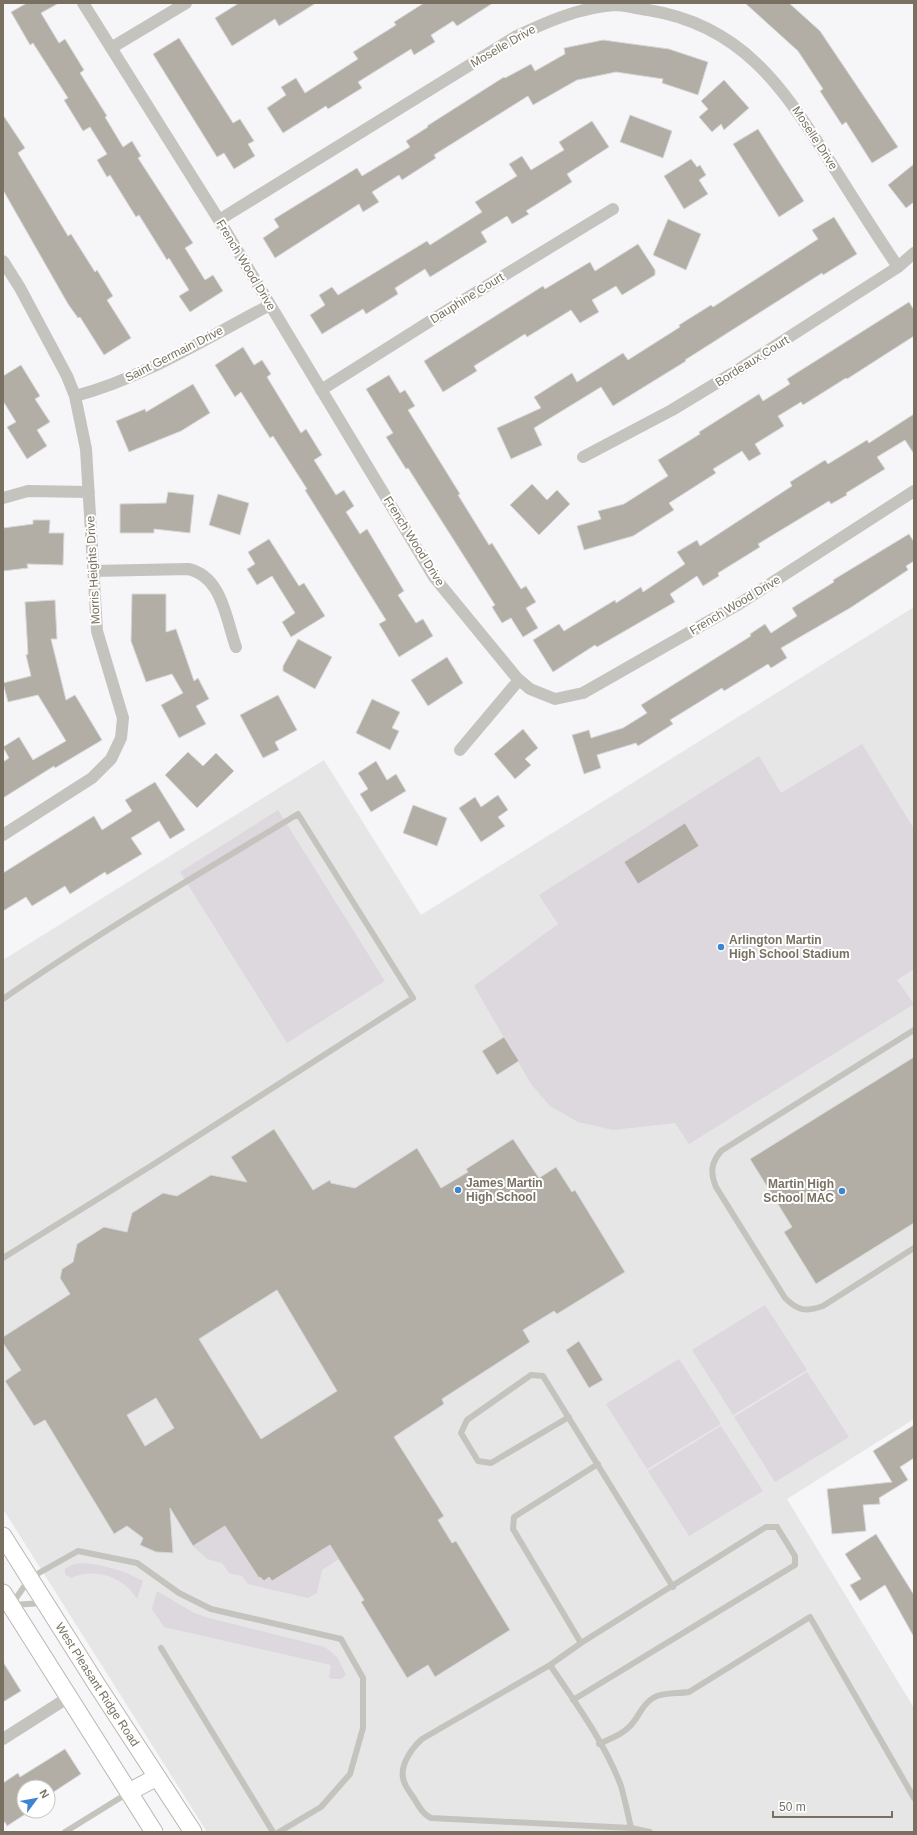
<svg xmlns="http://www.w3.org/2000/svg" width="917" height="1835" viewBox="0 0 917 1835" font-family="Helvetica,sans-serif">
<rect width="100%" height="100%" fill="#f6f5f8"/>
<!-- built -->
<path fill="#e6e6e6" d="M914,607V1419L787,1499L914,1708V1832H207L3,1509V960L324,760L421,915Z"/>
<!-- green -->
<path fill="#ddd7de" d="M862,744L914,829V969L897,980L914,1004L689,1144L675,1123L613,1130L578,1122L550,1106L531,1084L474,986L558,924L539,895L759,756L781,793Z
M278,810L385,981L287,1043L180,872Z
M765,1305L807,1370L733,1415L692,1350Z
M679,1359L721,1424L647,1469L606,1404Z
M807,1372L849,1437L775,1482L734,1417Z
M721,1426L763,1491L689,1536L648,1471Z
M307,1507L339,1559L322,1570L317,1593L308,1598L248,1584L242,1576L229,1573L222,1563L207,1559L193,1546L228,1524L259,1578L260,1577L264,1581L269,1577L272,1581L283,1575L284,1569L286,1572L297,1566L298,1559L301,1563L311,1557Z
M82,1563C105,1565 123,1570 143,1581L137,1599C124,1577 95,1567 71,1578L65,1574V1569L74,1564Z
M157,1591L194,1613L209,1618L325,1647L337,1657L346,1675L341,1679H331L329,1677L331,1665L164,1627L152,1609Z"/>
<!-- building -->
<path fill="#b2aea5" stroke="#d8d8d9" fill-rule="evenodd" d="M27,3H59L41,13L59,43L65,39L84,70L80,73L107,116L105,117L123,147L132,141L141,156L138,158L193,243L185,248L205,280L213,275L223,291L190,312L179,296L189,290L169,258L167,260L139,215L136,217L110,175L107,177L97,160L107,154L90,127L83,131L64,100L68,98L33,43L30,45L11,12Z
M239,3H316L279,26L275,19L232,46L215,18Z
M424,3H493L457,26L453,21L431,35L435,42L414,55L411,49L358,82L362,88L328,109L326,106L283,133L267,108L286,95L281,87L296,78L305,93L358,59L353,52L396,25L394,22Z
M745,3H789L820,31L898,147L872,163L846,122L842,125L820,91L823,89L798,51Z
M179,38L233,123L240,119L254,141L248,144L255,156L234,169L224,153L217,157L153,54Z
M603,40L669,49L708,62L698,95L662,83L663,79L616,72L577,80L533,105L528,96L434,155L436,158L402,180L399,175L372,192L379,202L363,212L359,204L275,258L263,238L279,227L274,219L357,168L362,176L410,147L406,141L428,127L427,126L504,77L505,78L531,64L535,71L565,54L564,48Z
M724,80L749,108L724,130L721,124L712,132L699,117L708,109L701,101Z
M3,115L25,148L18,153L68,236L71,234L95,272L97,270L113,296L107,300L131,338L104,355L80,317L78,318L68,304L3,190Z
M630,115L672,131L663,158L620,142Z
M592,121L609,147L567,174L572,182L526,211L529,214L512,224L507,216L481,232L487,242L430,277L425,269L395,288L398,294L366,314L363,309L322,334L310,315L325,305L319,295L332,287L338,295L427,241L430,245L482,212L475,202L517,176L509,164L522,156L531,170L564,150L559,142Z
M758,129L804,201L779,217L733,144Z
M691,159L697,167L700,165L706,175L699,180L708,194L684,209L664,176Z
M914,164V202L906,208L888,185Z
M834,217L857,254L823,275L822,273L729,332L685,360L686,361L613,406L601,387L534,428L542,445L511,459L497,428L541,408L534,397L572,373L577,382L623,353L628,360L680,327L679,325L711,305L713,307L818,239L812,230Z
M668,219L701,234L686,270L653,255Z
M638,244L655,270V275L622,295L616,286L592,300L599,312L580,323L571,310L527,337L525,334L474,366L477,371L443,392L424,361L543,286L545,289L590,262L595,271Z
M909,302L914,310V336L847,379L846,378L803,405L801,402L778,416L784,426L755,444L761,454L749,461L742,451L713,469L716,473L669,503L674,510L633,536L584,550L577,526L601,519L598,511L624,504L668,476L658,460L700,434L699,432L759,394L763,401L790,384L787,379Z
M243,347L254,365L262,360L271,374L267,377L301,433L306,429L322,455L314,460L336,495L344,490L354,506L346,512L360,534L367,529L404,591L398,595L416,623L423,619L433,636L399,657L379,624L386,620L305,490L307,489L273,436L270,438L241,392L235,397L215,365Z
M21,365L40,396L35,399L50,422L37,430L47,446L27,459L7,427L16,422L3,401V376Z
M389,375L400,393L405,390L415,406L408,410L460,494L458,495L489,545L492,543L521,589L526,586L536,602L526,608L538,628L523,637L511,618L502,623L492,607L495,605L408,468L406,469L386,437L393,433L366,389Z
M193,384L210,413L181,431L129,452L116,421L145,409L146,412Z
M914,414V454L905,440L877,457L885,469L846,493L847,495L831,504L829,501L758,544L760,547L718,573L719,576L703,586L697,576L670,594L675,602L597,647L595,645L553,672L533,640L559,624L564,631L615,600L616,603L641,587L643,592L685,564L677,552L697,540L700,546L792,486L790,482L825,460L828,464L867,440L869,443Z
M532,484L547,500L557,490L570,504L539,535L510,505Z
M168,492L194,495L190,533L154,529V533H120V504L166,503Z
M218,494L249,503L240,535L209,525Z
M33,520H50L49,533H64L63,565L27,564L28,568L3,571V528L33,524Z
M909,534L914,542V561L906,566L908,570L850,608L781,648L787,658L771,668L768,664L724,691L722,688L670,720L673,724L638,746L636,743L597,755L601,768L584,774L572,735L589,730L591,738L623,728L647,713L641,705L751,636L750,634L765,624L771,633L797,616L792,608L834,582L833,580Z
M269,539L299,586L304,583L325,616L291,637L282,622L295,613L272,576L257,585L247,569L255,564L248,552Z
M132,594H166V632L176,629L194,681L198,678L209,699L196,706L206,724L179,738L161,705L183,693L172,674L146,682L131,641Z
M55,600L57,639H51L66,700L75,695L102,740L55,768L54,766L3,798V762L9,758L3,747L19,737L33,760L66,741L38,695L8,702L3,683L31,676L26,655L28,654L25,602Z
M298,639L332,657L315,689L283,671V666Z
M447,657L463,683L428,706L411,680Z
M278,695L297,730L275,742L279,750L263,758L240,715Z
M372,699L400,712L392,728L399,731L390,750L356,733Z
M523,729L538,748L525,759L531,765L515,779L494,754Z
M188,752L203,766L216,753L234,771L197,808L165,775Z
M376,761L387,780L396,774L406,791L371,812L360,794L368,789L358,773Z
M155,782L185,830L170,839L159,821L131,838L142,854L107,875L105,872L70,894L65,886L32,906L26,897L3,911V873L94,816L102,830L132,811L125,800Z
M498,795L508,810L498,817L505,826L481,842L459,808L475,797L481,807Z
M413,805L447,818L437,846L403,833Z
M685,823L699,846L638,884L624,862Z
M504,1037L519,1061L497,1075L482,1051Z
M914,1057V1223L816,1284L784,1232L792,1227L750,1159Z
M274,1129L313,1190L330,1180L331,1183L355,1188L417,1148L441,1188L468,1172L466,1169L513,1139L539,1178L556,1167L572,1192L575,1190L625,1272L557,1314L554,1311L523,1330L530,1342L442,1399L444,1404L394,1437L444,1516L438,1520L452,1543L456,1541L510,1630L435,1677L428,1665L407,1678L361,1602L364,1600L330,1545L272,1581L269,1577L264,1581L260,1577L259,1578L225,1526L193,1546L170,1508L173,1553L156,1552L140,1545L143,1538L127,1526L114,1534L45,1420L34,1426L5,1381L21,1370L3,1343V1337L70,1294L60,1278L62,1269L73,1262L77,1244L104,1227L127,1232L132,1213L163,1193L177,1196L211,1175L247,1182L231,1157ZM277,1290L337,1391L261,1439L199,1339ZM156,1398L174,1428L145,1446L127,1415Z
M579,1341L603,1380L589,1388L566,1350Z
M914,1425V1458L900,1467L908,1480L879,1498L880,1504L863,1505L866,1531L832,1534L827,1489L892,1482L873,1451Z
M876,1534L914,1595V1637L885,1585L860,1601L850,1585L861,1579L845,1554Z
M3,1662L21,1691L3,1702Z
M65,1749L81,1774L49,1795L48,1787H24V1810L22,1811H30L7,1826L5,1822L3,1823V1783L18,1773L20,1777Z"/>
<g fill="none" stroke-linecap="round" stroke-linejoin="round">
<defs>
<g id="secondary">
<path id="s1" d="M3,1536L97,1685L193,1832"/>
<path d="M3,1593L154,1832"/>
<path d="M129,1792L157,1777"/>
</g>
</defs>
<!-- secondary casing -->
<use href="#secondary" stroke="#bab7b0" stroke-width="19"/>
<!-- lane -->
<path stroke="#c5c3bd" stroke-width="6" d="M3,999C98,933 199,874 298,814L413,998L154,1164L3,1258
M914,1030L721,1151C711,1163 710,1172 716,1187L785,1298C798,1311 806,1312 823,1306L914,1248
M569,1417L491,1463L478,1461L461,1433L467,1420L531,1375L543,1376L673,1587
M12,1604L30,1578L78,1551L137,1563L179,1593L211,1609L341,1639L363,1678V1728L350,1774L321,1807L279,1832
M12,1605L43,1603
M161,1648L273,1832
M550,1665L581,1643L513,1529L514,1517L598,1464
M573,1700L795,1565V1556L777,1527H766L581,1643
M599,1744C609,1739 622,1735 629,1727C639,1718 641,1705 653,1698C663,1692 677,1694 689,1692L810,1617L914,1798
M65,1832L128,1793
M632,1832L631,1828C628,1814 625,1800 621,1786C605,1743 575,1702 550,1665L422,1739C411,1749 397,1768 405,1784C407,1789 412,1795 415,1800C420,1808 423,1814 431,1818L631,1828L650,1832"/>
<!-- street -->
<path stroke="#c5c3bd" stroke-width="12" d="M83,3L219,220L434,577L517,678L530,689L555,699L583,693L739,604L914,491
M111,48L186,3
M219,220L515,37C546,22 581,7 615,5C626,5 638,9 648,10C743,25 783,88 831,163C853,198 875,233 898,267
M3,261L20,288L67,376L75,396L86,449L97,631L123,718L121,738L111,759L92,778L3,835
M321,390L462,301L613,209
M75,396C142,379 208,337 270,305
M583,457L672,410L733,373L898,267L914,253
M3,498L28,491L89,492
M93,571L188,569C222,576 226,619 236,647
M460,750L519,680
M3,1739L69,1697"/>
<!-- secondary -->
<use href="#secondary" stroke="#fff" stroke-width="17"/>
</g>
<!-- markers -->
<g fill="#3e84cf" stroke="#fff" stroke-width="1.5">
<circle cx="721" cy="947" r="4"/>
<circle cx="458" cy="1190" r="4"/>
<circle cx="842" cy="1191" r="4"/>
</g>
<g text-anchor="middle" stroke-width="4" stroke-linejoin="round" paint-order="stroke">
<!-- street labels -->
<g font-size="12" fill="#787161" stroke="#fff">
<text transform="translate(503 46) rotate(-30)" y="4">Moselle Drive</text>
<text transform="translate(815 138) rotate(57)" y="4">Moselle Drive</text>
<text transform="translate(246 265) rotate(59)" y="4">French Wood Drive</text>
<text transform="translate(467 298) rotate(-32)" y="4">Dauphine Court</text>
<text transform="translate(174 354) rotate(-27)" y="4">Saint Germain Drive</text>
<text transform="translate(752 361) rotate(-32)" y="4">Bordeaux Court</text>
<text transform="translate(414 541) rotate(58)" y="4">French Wood Drive</text>
<text transform="translate(93 570) rotate(-93)" y="4">Morris Heights Drive</text>
<text transform="translate(735 605) rotate(-31)" y="4">French Wood Drive</text>
<text dy="4" stroke="none"><textPath href="#s1" startOffset="176">West Pleasant Ridge Road</textPath></text>
</g>
<!-- poi labels -->
<g font-size="12" font-weight="bold" fill="#787161" stroke="#fff" text-anchor="start">
<text x="729" y="944">Arlington Martin<tspan x="729" dy="14">High School Stadium</tspan></text>
<text x="466" y="1187">James Martin<tspan x="466" dy="14">High School</tspan></text>
<text x="834" y="1188" text-anchor="end">Martin High<tspan x="834" dy="14">School MAC</tspan></text>
</g>
</g>
<!-- border -->
<rect width="917" height="1835" fill="none" stroke="#787161" stroke-width="8"/>
<!-- north arrow -->
<g transform="translate(36 1799) rotate(58)"><circle r="19" fill="#ffffff" stroke="#c9c6c0"/>
<path d="M0-3L7 15L0 10L-7 15Z" fill="#3e84cf"/>
<text y="-6" font-size="11" font-weight="bold" text-anchor="middle" fill="#787161">N</text>
</g>
<!-- scale -->
<path d="M773 1811v6h119v-6" fill="none" stroke="#787161" stroke-width="2"/>
<text x="779" y="1811" font-size="12" fill="#787161" stroke="#ffffff" stroke-width="3" paint-order="stroke">50 m</text>
</svg>
